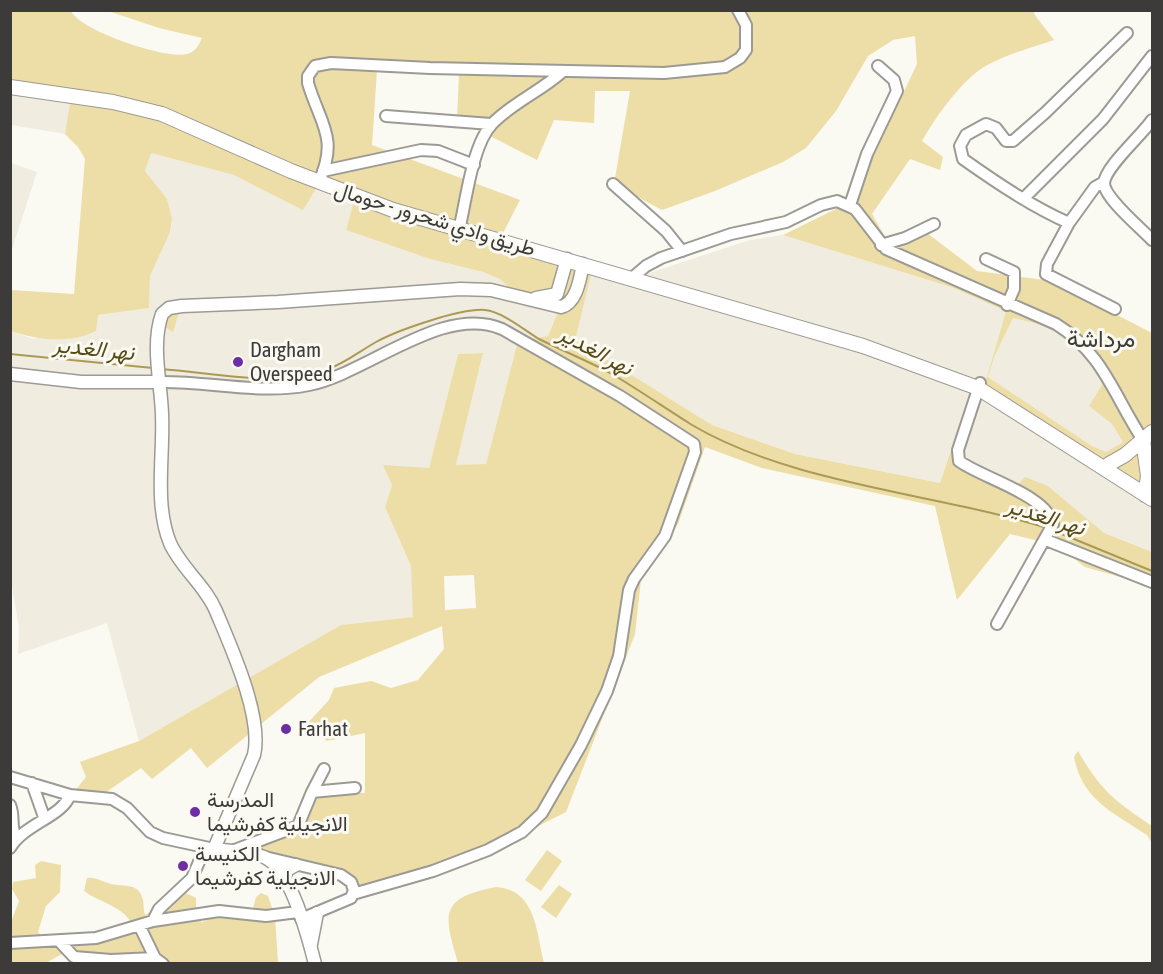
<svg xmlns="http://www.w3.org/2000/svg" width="1163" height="974" viewBox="0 0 1163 974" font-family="'Asap Condensed',Vazirmatn,sans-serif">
<rect width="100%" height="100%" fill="#faf9f2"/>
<!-- built -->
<path fill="#f0ecdf" d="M11,90L70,102L65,134L11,125Z
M151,153L234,175L303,209L317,187L354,201L346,230L430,259L483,272L500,279L510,289L561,303L548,336L518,341L486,464L456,466L483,353L458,354L429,468L392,485L385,507L411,566L414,617L341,625L139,741L107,623L18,654L19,628L10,574V331L34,339L98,315L149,308L150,276L172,225L167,199L145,171Z
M11,163L37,172L11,252L10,163Z
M783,235L951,287L1006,311L987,377L971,387L940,483L795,454L712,425L574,340L592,271L625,281L750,240Z
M1012,318L1058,329L1105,381L1089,406L1112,424L1123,442L1106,452L1092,446L988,377L995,355Z
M980,393L1152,506V552L1104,533L1048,486L1018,485L969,465L958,455Z"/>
<!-- green -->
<path fill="#ecdea6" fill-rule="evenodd" d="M11,11H71C79,30 166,60 187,54C195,52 199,45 202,38L159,28L108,11H1035L1034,14L1054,40C1028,49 994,57 973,75C952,94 936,117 922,141L943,157L940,170L910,159L872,214L892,249L923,230L977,271L1051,281L1152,333V506L980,393L958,455L969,465L1018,485L1025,477L1048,486L1104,533L1152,552V586L1085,567L1056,545L1010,534L957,600L935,506L762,468L705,447L678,524L641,580L635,634L566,812L461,865L437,868L363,897L355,881L344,869L260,849L264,843L299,829L312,793H365V733L327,741L306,725L329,700L334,688L371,681L391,688L418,680L444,649L442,626L319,677L207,768L191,748L152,779L141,768L99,797H70L86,777L80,762L139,741L341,625L413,617L411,566L385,507L392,485L383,465L429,468L458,354L483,353L456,465L486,464L518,341L548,336L561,304L510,289L500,279L483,272L430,259L346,230L354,201L317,187L303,210L234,175L151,153L145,171L167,199L172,219L170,232L150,276L149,308L98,315L96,331C70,344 37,340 11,331V290L74,294L85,159L78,147L65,134L70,102L11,90ZM915,36L917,64L852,201L783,235L951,287L1006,311L987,377L972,387L940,483L795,454L712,425L575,340L592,271L501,237L520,200L372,145L377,70L459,74L457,119L537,160L554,120L594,123L595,91H630L614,184L662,210L715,191L783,162L806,148L836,111L868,56L893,40ZM1013,318L1058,329L1105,380L1089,406L1112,424L1123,442L1106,452L1092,446L988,377L995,355ZM474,575L476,608L445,610L444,576Z
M179,312L173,332L163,326L167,316Z
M1078,751C1101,791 1115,801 1152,826V843L1147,835C1114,813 1082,800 1074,757Z
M547,850L562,861L541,891L525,880Z
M41,861L61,865L60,892L46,906L38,932L42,937L70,940L132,924C124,907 99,902 84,891L87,878C97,877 102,882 111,884C124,887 139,882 143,900C144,906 143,909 145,915L184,892L196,898V919L202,922L215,917L251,916L256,897L261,893L268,896L275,917L278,963L169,964L62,954L46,963H11L10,925L19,901L12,889L13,882L36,878L35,865Z
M559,885L572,894L556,918L541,907Z
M496,887C536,890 536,931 544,963H458C444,915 438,898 496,887Z"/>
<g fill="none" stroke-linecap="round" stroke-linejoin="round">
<!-- stream -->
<path stroke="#ab9a57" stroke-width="2" d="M10,354L153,368
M161,369C216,373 273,388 326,370C344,364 360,351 376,342C398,330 461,308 485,310C503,312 524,330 539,339C563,351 588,361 612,374C639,390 665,408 692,425C794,485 935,493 1047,528
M1052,530L1152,571"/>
<defs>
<path id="minor" d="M386,116L491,124
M1152,120C1142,135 1105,167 1104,183C1104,198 1142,229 1152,240
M323,171L421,150L438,151L474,165
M319,182C339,137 320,124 308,83V76L315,66L331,63L430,68L664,73L725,67L740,58L746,50V25L738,10
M1104,182L1095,187L1069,223C1031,206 997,183 963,159L960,146L966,135L986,124L996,128L1006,141H1013L1045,113L1127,33
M613,184L666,231L682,251
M1023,199L1103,119L1152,56
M850,205L867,154L897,91L894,80L878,66
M1069,223L1047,264L1046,274L1115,309
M459,230C466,202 472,145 492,124C512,103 541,91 562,72
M881,245L905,238L934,224
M986,259L1014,272V289L1007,305
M632,278L646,266L661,258L731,234L786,222L821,205L837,201L855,209L886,249L1056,324C1103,353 1114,396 1143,440
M159,382C209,381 260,395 309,385C366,374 444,303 502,329L620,396L694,444L695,452L665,536L634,579L629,590L619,656L607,691L581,745L542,813L522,832L488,850L433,871L353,894
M980,383L958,450L959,461C980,477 1047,495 1053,524L997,624
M1046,540L1152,582
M10,777L70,795L112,799L127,808L150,832L163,838L214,849
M32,783L44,817
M312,792L324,769
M10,805C15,817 10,827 16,837
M10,848C24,824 62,817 70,795
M232,851L298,826L312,792L355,788
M265,857L341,875L351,882L354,890L351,898L301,919
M153,921L159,909L192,878L205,848
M140,927L155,958L163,964
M60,942L74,957L111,960L155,958
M10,943L96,938L153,921L219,911L266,916L298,912"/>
<path id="tertiary" d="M536,298L557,294L567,259
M10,374L81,382H159
M284,878L287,870L296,865
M311,944L317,913
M315,964C308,936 291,869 264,857C250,851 229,851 214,849L254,755C263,717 231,647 216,611C205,585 181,568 170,543C154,504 164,456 162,414C161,383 151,345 162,314L169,308L182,306L278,302L460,289L491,290L561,307C577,303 580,278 583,264"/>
<path id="secondary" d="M10,87L113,102L162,114L291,171L393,210L863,346L978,388L1152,499
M1143,440L1148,476L1145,495
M1109,464L1125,455L1152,432"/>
</defs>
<!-- minor casing -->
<use href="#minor" stroke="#9c9a94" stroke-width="14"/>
<!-- tertiary casing -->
<use href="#tertiary" stroke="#9c9a94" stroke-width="15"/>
<!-- secondary casing -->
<use href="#secondary" stroke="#9c9a94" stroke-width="16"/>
<!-- minor -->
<use href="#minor" stroke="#fff" stroke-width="10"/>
<!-- tertiary -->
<use href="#tertiary" stroke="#fff" stroke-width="12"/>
<!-- secondary -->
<use href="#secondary" stroke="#fff" stroke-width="14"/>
</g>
<!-- markers -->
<g fill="#6e2da3" stroke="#faf9f2" stroke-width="2">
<circle cx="238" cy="362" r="6"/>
<circle cx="286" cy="729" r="6"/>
<circle cx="195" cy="812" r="6"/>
<circle cx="183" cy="866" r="6"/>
</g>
<g text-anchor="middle" stroke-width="6" stroke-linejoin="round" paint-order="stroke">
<!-- street labels -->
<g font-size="21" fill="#3c3b39" stroke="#faf9f2">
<text transform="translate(435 219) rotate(17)" y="7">طريق وادي شحرور - حومال</text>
</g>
<!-- poi labels -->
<g font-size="21" fill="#3c3b39" stroke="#faf9f2" text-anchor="start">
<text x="250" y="357">Dargham<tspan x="250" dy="24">Overspeed</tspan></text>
<text x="298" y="736">Farhat</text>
<text x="207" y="807">المدرسة<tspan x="207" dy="24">الانجيلية كفرشيما</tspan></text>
<text x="195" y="861">الكنيسة<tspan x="195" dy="24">الانجيلية كفرشيما</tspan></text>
</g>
<!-- water labels -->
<g font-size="22" font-style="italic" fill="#564914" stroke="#faf9f2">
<text transform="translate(94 348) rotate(6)" y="8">نهر الغدير</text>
<text transform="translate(596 350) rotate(28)" y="8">نهر الغدير</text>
<text transform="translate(1046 516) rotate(17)" y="8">نهر الغدير</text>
</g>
<!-- quarter labels -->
<g font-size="24" fill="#3e3d37" stroke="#faf9f2">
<text x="1101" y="347">مرداشة</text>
</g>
</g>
<!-- border -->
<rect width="1163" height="974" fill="none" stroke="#3c3b39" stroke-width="24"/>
</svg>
